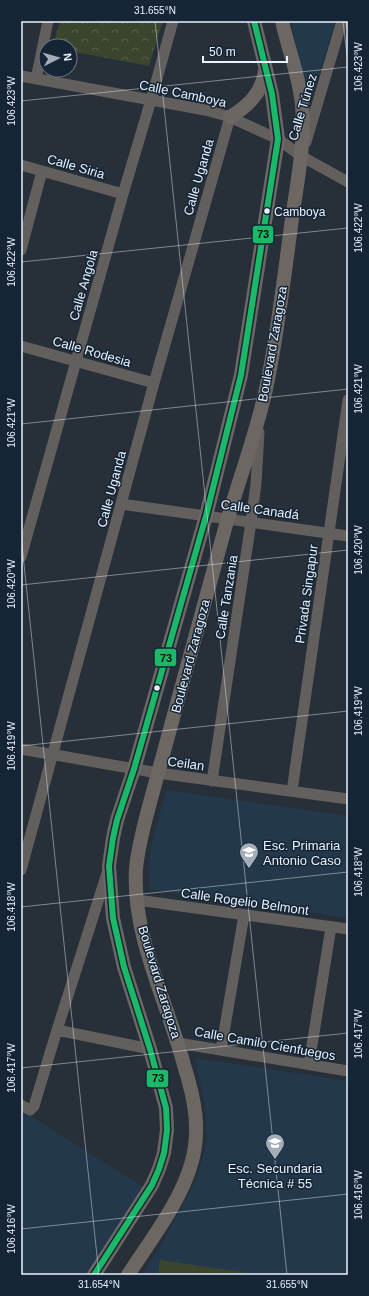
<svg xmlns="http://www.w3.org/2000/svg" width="369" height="1296" viewBox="0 0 369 1296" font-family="Arial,sans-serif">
<defs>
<pattern id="park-crowns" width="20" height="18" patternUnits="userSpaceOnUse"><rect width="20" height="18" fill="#3b452d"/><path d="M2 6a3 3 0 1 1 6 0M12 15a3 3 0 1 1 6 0" fill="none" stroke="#57604c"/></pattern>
</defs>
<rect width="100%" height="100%" fill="#272f38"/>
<!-- built -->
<path fill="#24384c" d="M291,21H335L310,104L306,102Z
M166,790L348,816V918L149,889L150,850Z
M195,1058L348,1081V1275H142L165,1238L196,1180L207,1140L205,1106Z
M21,1110L145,1188L89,1275H21Z"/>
<!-- green -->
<path fill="#3b452d" d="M160,1260L262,1275H158Z"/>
<!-- park -->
<path fill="url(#park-crowns)" d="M60,21H163L149,66L70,51V46H53Z"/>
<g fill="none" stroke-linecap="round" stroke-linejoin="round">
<!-- minor -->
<path stroke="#625f5d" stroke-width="11" d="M21,76L205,110L227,116L278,139L301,156L348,182
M36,79L48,21
M306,142L342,21
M21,165L123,194
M21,250L42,171
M21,346L154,383
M121,504L348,536
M21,557L123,194L151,100L173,21
M21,749L158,773L348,799
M212,781L251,522L256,484L259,432
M292,791L348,400
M21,870L154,383L230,117
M137,900L348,929
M57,1030L150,1049
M178,1043L348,1071
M221,1050L244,915
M309,1064L331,927
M21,1105L30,1110L34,1106L57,1030L108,870"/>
<!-- major -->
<path stroke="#6d6764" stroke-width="14" d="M230,117C248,106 262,93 265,71
M94,1275L152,1185L159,1169L164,1153L167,1130L166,1108L150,1049L124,967L113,918L109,866L113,838L117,820L134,769L206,516L241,375L278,139L272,94L254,21
M128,1275C150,1241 182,1200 192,1161C201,1128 194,1097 184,1065C167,1001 132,936 136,869C138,845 145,822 151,799C161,761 172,723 182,685C197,630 212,575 227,521C240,477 256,434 266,389C277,338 283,285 290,234C295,191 306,147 302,104C299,75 288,49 282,21"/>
<defs>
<path id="bus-1" d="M94,1275L152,1185L159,1169L164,1153L167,1130L166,1108L150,1049L124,967L113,918L109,866L113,838L117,820L134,769L206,516L241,375L278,139L272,94L254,21"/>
</defs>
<!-- bus-1 casing -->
<use href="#bus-1" stroke="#152535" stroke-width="9"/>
<!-- bus-1 -->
<use href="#bus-1" stroke="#1ab867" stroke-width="6"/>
</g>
<!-- ticks -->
<path fill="none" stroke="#e8f2fe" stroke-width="1" stroke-opacity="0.45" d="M155,21L287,1275M343,21L348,64M21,101L348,67M21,262L348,228M21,424L348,389M21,536L99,1275M21,585L348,550M21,746L348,711M21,907L348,872M21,1068L348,1033M21,1229L348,1194"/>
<!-- icons -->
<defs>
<symbol id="school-pin" viewBox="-11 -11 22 30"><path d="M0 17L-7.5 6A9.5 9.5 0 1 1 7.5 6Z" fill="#a4aeb9" stroke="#152535"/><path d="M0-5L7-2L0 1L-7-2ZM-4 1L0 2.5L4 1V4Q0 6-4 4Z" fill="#fff"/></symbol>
</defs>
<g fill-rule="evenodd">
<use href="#school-pin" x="238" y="841" width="22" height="30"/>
<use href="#school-pin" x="264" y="1132" width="22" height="30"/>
</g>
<!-- markers -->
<g fill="#e8f2fe" stroke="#152535" stroke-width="1.5">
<circle cx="267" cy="211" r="3.5"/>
<circle cx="157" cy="688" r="3.5"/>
</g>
<g text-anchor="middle" stroke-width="3" stroke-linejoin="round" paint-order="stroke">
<!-- bus labels -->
<g font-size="12" fill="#e8f2fe" stroke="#152535" text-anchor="start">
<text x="274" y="216">Camboya</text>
</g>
<!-- street labels -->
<g font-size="13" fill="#e8f2fe" stroke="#152535">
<text transform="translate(183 93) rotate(12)" y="5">Calle Camboya</text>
<text transform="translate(302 107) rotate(-73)" y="5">Calle Túnez</text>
<text transform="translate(76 166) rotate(16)" y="5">Calle Siria</text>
<text transform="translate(198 177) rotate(-74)" y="5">Calle Uganda</text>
<text transform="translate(83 285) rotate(-74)" y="5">Calle Angola</text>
<text transform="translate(272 344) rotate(-80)" y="5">Boulevard Zaragoza</text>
<text transform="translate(92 351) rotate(16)" y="5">Calle Rodesia</text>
<text transform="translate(111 489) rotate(-75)" y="5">Calle Uganda</text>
<text transform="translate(260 509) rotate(8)" y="5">Calle Canadá</text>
<text transform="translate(306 594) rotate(-82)" y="5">Privada Singapur</text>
<text transform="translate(226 597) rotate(-81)" y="5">Calle Tanzania</text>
<text transform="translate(190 656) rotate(-75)" y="5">Boulevard Zaragoza</text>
<text transform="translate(186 763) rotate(8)" y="5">Ceilan</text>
<text transform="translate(245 901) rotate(8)" y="5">Calle Rogelio Belmont</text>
<text transform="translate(160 982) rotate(73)" y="5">Boulevard Zaragoza</text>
<text transform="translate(265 1043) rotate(10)" y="5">Calle Camilo Cienfuegos</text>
</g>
<!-- poi labels -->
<g font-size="13" fill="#e8f2fe" stroke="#152535" text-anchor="start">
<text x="263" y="850">Esc. Primaria<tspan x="263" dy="15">Antonio Caso</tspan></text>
<text x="275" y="1173" text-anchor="middle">Esc. Secundaria<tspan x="275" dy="15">Técnica # 55</tspan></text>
</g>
</g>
<g stroke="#152535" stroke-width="1.5">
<rect x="252" y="225" width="22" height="19" rx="4" fill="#1ab867"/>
<rect x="154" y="648" width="23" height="19" rx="4" fill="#1ab867"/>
<rect x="146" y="1069" width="23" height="19" rx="4" fill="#1ab867"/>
</g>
<g font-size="11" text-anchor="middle" font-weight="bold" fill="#111">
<text x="263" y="238">73</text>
<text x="166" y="662">73</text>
<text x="158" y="1082">73</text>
</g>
<!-- border -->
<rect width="369" height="1296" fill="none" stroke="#152535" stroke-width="44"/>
<!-- north arrow -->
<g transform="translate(58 58) rotate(84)"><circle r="19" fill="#152535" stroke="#697785"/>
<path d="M0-3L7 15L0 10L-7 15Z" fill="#a4aeb9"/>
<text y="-6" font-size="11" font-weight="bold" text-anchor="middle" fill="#e8f2fe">N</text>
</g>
<!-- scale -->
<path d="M203 56v6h84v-6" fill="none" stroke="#e8f2fe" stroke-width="2"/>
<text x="209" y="56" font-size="12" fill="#e8f2fe" stroke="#152535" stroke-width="3" paint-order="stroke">50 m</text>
<rect x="22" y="22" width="325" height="1252" fill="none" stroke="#e8f2fe" stroke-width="1.5"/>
<g font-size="10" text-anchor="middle" fill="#e8f2fe">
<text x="155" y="14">31.655°N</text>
<text transform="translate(358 67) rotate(-90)" y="4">106.423°W</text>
<text transform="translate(11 101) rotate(-90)" y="4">106.423°W</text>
<text transform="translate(358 228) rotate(-90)" y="4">106.422°W</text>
<text transform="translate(11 262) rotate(-90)" y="4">106.422°W</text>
<text transform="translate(358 389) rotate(-90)" y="4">106.421°W</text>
<text transform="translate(11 423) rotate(-90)" y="4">106.421°W</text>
<text transform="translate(358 550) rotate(-90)" y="4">106.420°W</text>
<text transform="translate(11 584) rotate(-90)" y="4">106.420°W</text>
<text transform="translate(358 711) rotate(-90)" y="4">106.419°W</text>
<text transform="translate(11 746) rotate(-90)" y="4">106.419°W</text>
<text transform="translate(358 872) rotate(-90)" y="4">106.418°W</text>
<text transform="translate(11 907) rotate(-90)" y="4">106.418°W</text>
<text transform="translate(358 1034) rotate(-90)" y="4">106.417°W</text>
<text transform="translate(11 1068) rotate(-90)" y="4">106.417°W</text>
<text transform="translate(358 1195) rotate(-90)" y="4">106.416°W</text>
<text transform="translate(11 1229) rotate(-90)" y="4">106.416°W</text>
<text x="99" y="1288">31.654°N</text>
<text x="287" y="1288">31.655°N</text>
</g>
</svg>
